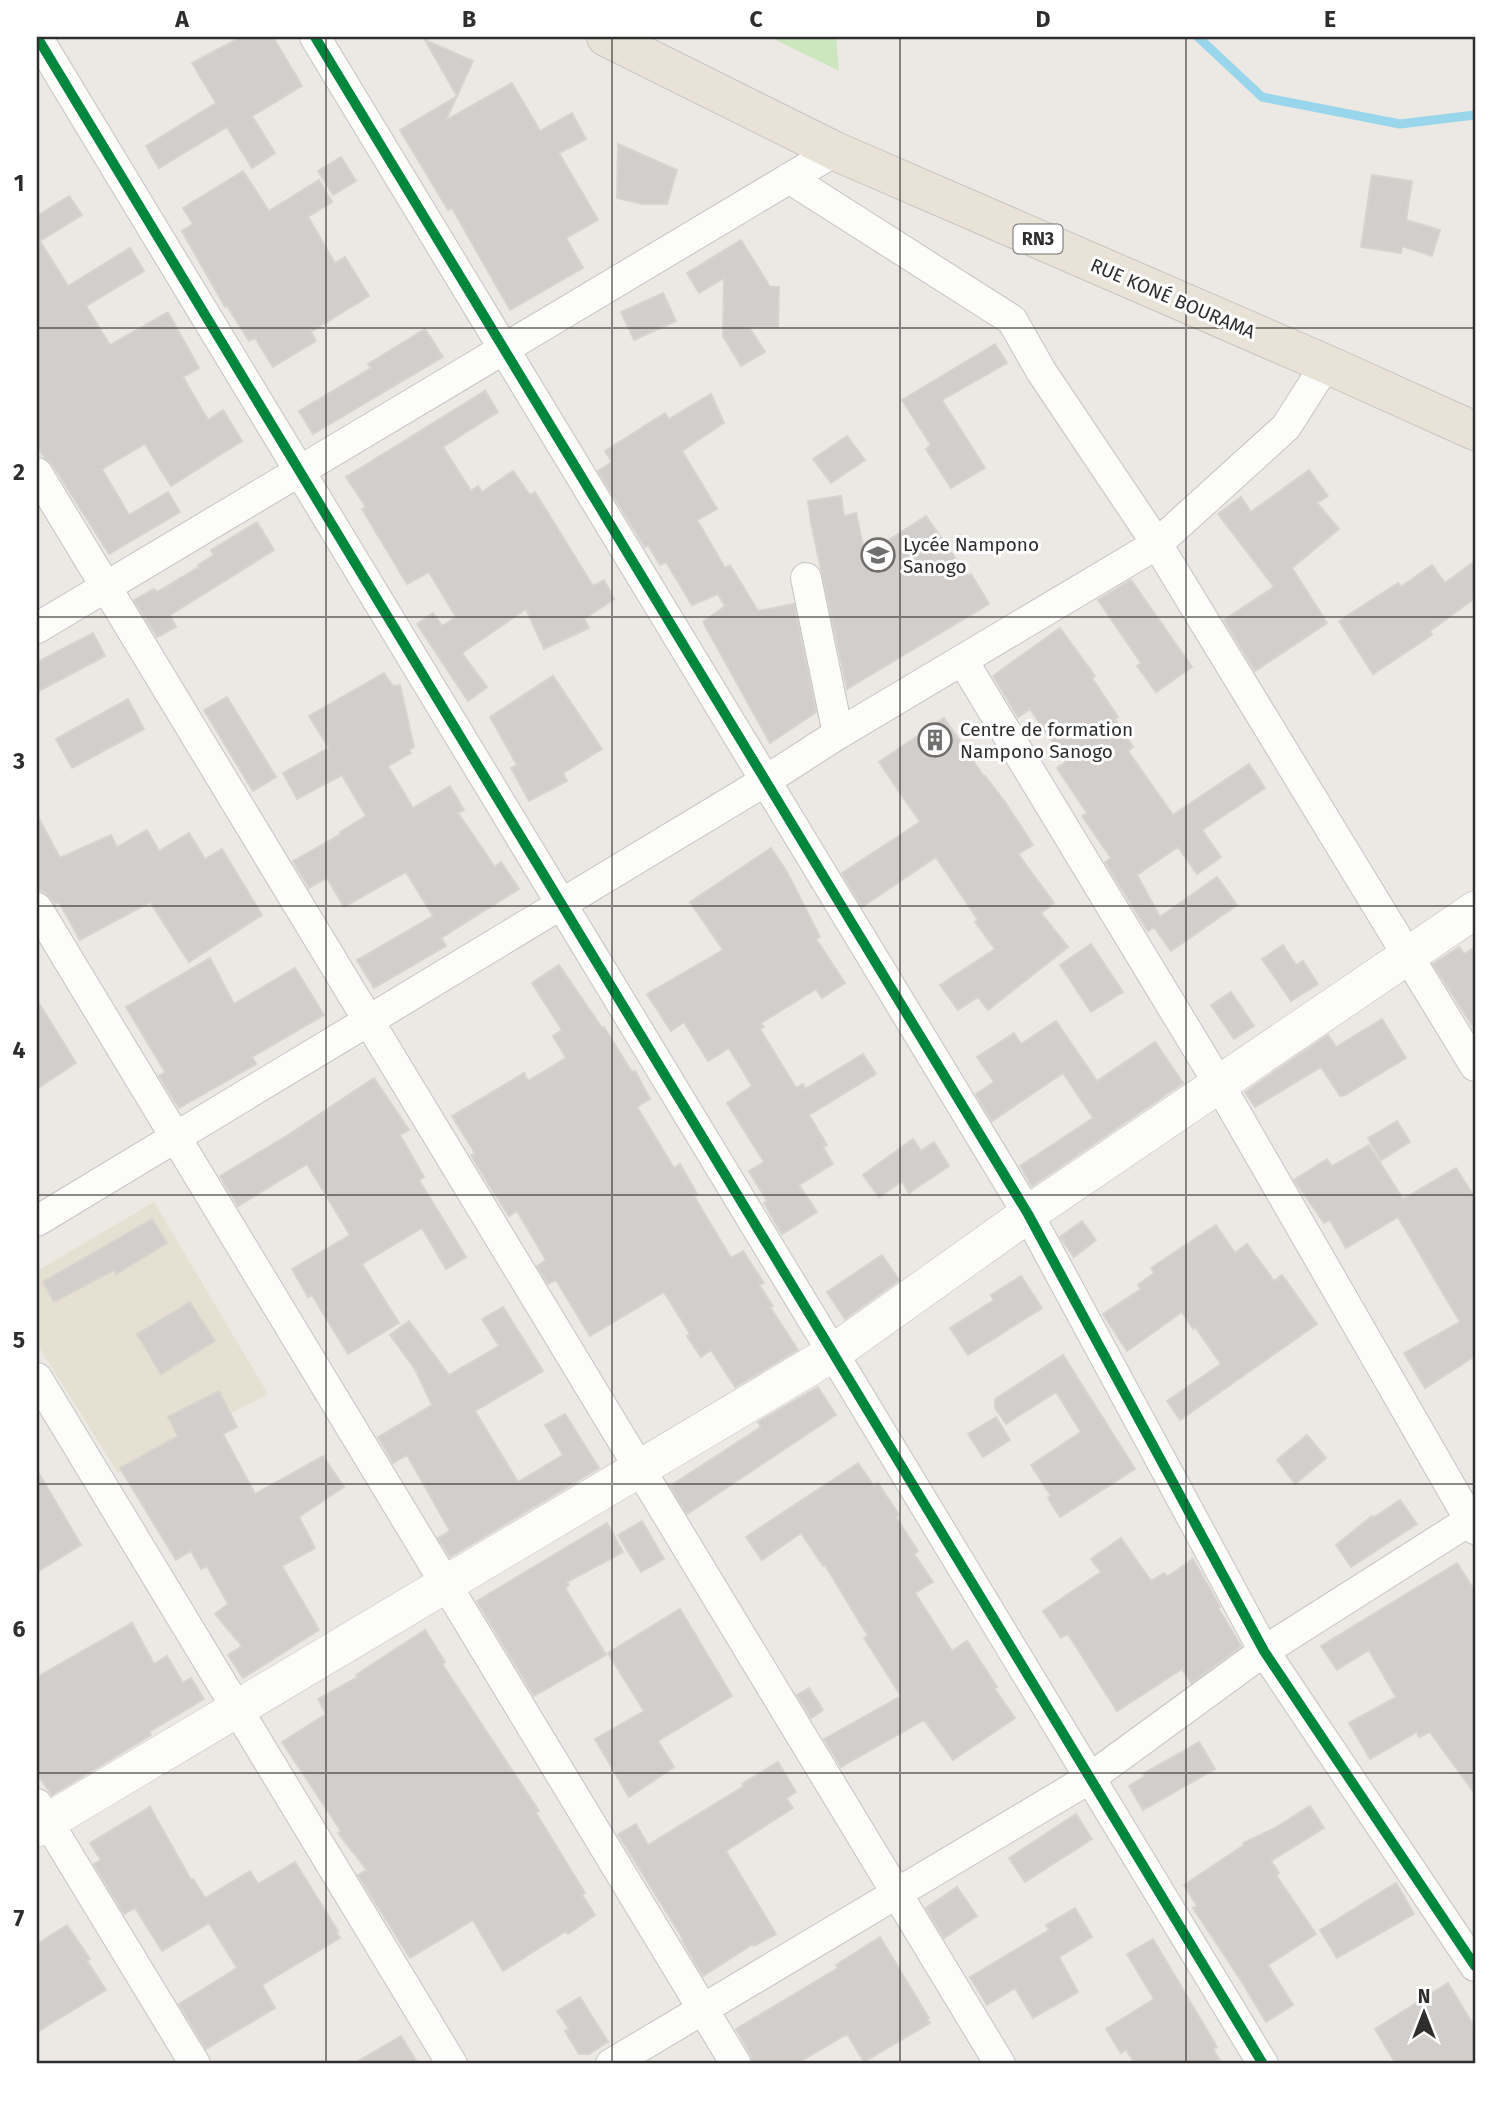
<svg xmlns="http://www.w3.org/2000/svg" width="1512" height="2101" viewBox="0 0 1512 2101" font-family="'Fira Sans',sans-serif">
<rect width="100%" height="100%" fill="#ece8e4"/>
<!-- education -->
<path fill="#e6e0d3" d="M154,1202L268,1394L118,1473L37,1344V1271Z"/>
<!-- green -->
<path fill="#cee6be" d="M770,37H836L839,71Z"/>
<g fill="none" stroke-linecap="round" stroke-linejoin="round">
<!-- stream -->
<path stroke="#99d6ec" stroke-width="9" d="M1198,37L1262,97L1400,124L1475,115"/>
</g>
<!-- building -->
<path fill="#d1cecb" stroke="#d7d4d0" stroke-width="2" d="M241,37H273L302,86L252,116L275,153L252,168L227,127L159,168L146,146L216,103L192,63Z
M425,40L473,61L446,120L512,83L540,131L572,113L586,139L559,153L598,220L566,238L583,268L510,310L452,208L448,210L400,130L457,96Z
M618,144L677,170L667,204H642L617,198Z
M341,157L356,181L333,195L318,171Z
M243,171L269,211L319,180L332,202L308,217L335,263L345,257L369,296L311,332L316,341L273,367L255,338L249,341L227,306L225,307L182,231L193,224L183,208Z
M1372,175L1412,181L1406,220L1440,230L1432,256L1402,246L1401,253L1361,247Z
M69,196L82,215L40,241L68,286L130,248L144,271L86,306L110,345L168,312L199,368L183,377L208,420L223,410L242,441L171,486L145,444L102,469L129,515L168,492L180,512L109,554L52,464L44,457L37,446V216Z
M741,240L770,287H779L778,327H749L765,352L741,366L723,336L724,278L699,293L687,273Z
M663,293L676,321L634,340L621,312Z
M425,329L443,357L313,434L299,411L371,368L368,364Z
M995,344L1007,363L942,400L985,468L951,488L926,449L931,445L902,400Z
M485,391L498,412L443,447L471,491L478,486L482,492L513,471L530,495L535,492L593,586L604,580L614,599L584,619L589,628L544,649L526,609L462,653L487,687L468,701L417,624L433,613L442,626L456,617L429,572L407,584L362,509L366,507L346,477Z
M711,394L724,423L682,451L717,509L697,520L725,568L730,565L758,611L794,604L816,712L770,743L703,622L725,606L718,594L692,605L666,562L660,565L648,545L645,547L598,471L612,462L605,451L665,413L669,419Z
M847,436L865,460L831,483L813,459Z
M1309,470L1328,496L1317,503L1339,529L1292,568L1327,623L1255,671L1224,620L1274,587L1218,514L1241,497L1251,512Z
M841,496L844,516L856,513L865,555L926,516L968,576L971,574L989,604L847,689L811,523L808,501Z
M257,522L274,550L170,615L176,627L157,637L134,600L154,589L157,592L199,567L198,565L214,555L211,550Z
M1475,561V598L1430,631L1432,635L1373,674L1339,621L1398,583L1401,587L1432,565L1445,583Z
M1131,580L1192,667L1156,692L1137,666L1141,663L1098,600Z
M1060,628L1095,676L1092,678L1118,717L1115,719L1133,747L1128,751L1173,815L1249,764L1265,788L1202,830L1221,857L1197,874L1178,847L1137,875L1160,917L1217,877L1237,905L1171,951L1154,927L1148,931L1105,862L1111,858L1082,816L1087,813L1057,768L1066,762L1030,709L1018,717L993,676Z
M93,633L105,656L37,692V662Z
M384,673L393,686L400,685L414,747L409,750L411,753L388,766L413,808L450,786L464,810L458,813L495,867L501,862L519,889L441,938L446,946L374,988L357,960L433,916L406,872L344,907L327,878L309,888L293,861L341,834L340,832L366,816L342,775L297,799L283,773L329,748L309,716Z
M553,676L602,749L563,773L567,781L529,801L511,768L517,765L490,717Z
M227,697L276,777L253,791L204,710Z
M128,699L144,729L72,768L56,739Z
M944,718L984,777L985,776L1005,802L1033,845L1018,854L1054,903L1041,913L1068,947L988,1010L978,997L958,1010L940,985L995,949L975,922L978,920L936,857L862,907L842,873L920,822L879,762Z
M37,815L60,858L111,835L117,847L147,830L159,851L189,833L205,859L222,849L262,915L189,962L150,902L80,940L59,902L55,904L46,893L37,889Z
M771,848L787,872L820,937L816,939L845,983L822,998L816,989L761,1023L764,1027L760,1029L796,1088L803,1084L805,1089L863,1054L876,1074L809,1115L827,1145L823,1147L833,1164L799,1185L817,1212L782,1234L764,1203L767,1201L749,1171L764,1162L727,1103L752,1086L729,1048L708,1061L684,1022L671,1031L647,994L723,950L690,902Z
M1091,944L1123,992L1091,1012L1060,965Z
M1283,945L1296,965L1303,961L1318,984L1291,1001L1262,959Z
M1459,947L1464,954L1475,947V1030L1433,964Z
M210,958L234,1004L295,968L324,1015L252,1057L256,1064L179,1108L159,1076L165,1072L126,1007Z
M559,965L602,1028L604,1027L632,1072L635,1071L650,1099L637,1107L674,1168L680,1164L697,1194L694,1196L731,1258L743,1251L764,1283L759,1285L773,1306L770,1307L798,1350L735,1387L711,1350L701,1357L687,1336L690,1334L664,1292L590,1336L556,1280L548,1284L537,1266L546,1260L517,1211L509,1216L494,1193L471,1155L475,1153L452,1116L524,1073L528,1081L566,1058L553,1036L562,1030L532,983Z
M1231,992L1254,1026L1234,1039L1211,1005Z
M37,1000L76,1063L37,1089Z
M1382,1019L1406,1058L1345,1095L1340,1096L1321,1067L1255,1107L1245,1092L1328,1035L1336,1047Z
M1056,1021L1097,1081L1155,1042L1183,1083L1032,1186L1020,1166L1093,1118L1063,1073L992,1121L976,1094L994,1082L977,1057L1014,1033L1021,1044Z
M374,1078L409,1130L400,1135L424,1177L419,1180L466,1257L446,1269L422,1228L362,1264L399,1323L348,1354L312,1295L308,1297L292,1269L350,1235L307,1164L238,1206L220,1176L288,1135Z
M1397,1121L1410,1142L1381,1160L1368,1138Z
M913,1139L921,1151L934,1142L949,1166L909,1193L902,1181L879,1197L863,1175Z
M1369,1145L1403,1199L1456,1168L1475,1198V1356L1425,1388L1404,1353L1460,1322L1398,1217L1346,1248L1330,1220L1324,1223L1294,1180L1327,1159L1332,1166Z
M152,1219L167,1243L116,1274L114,1270L54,1302L43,1282Z
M1082,1221L1096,1240L1074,1257L1060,1237Z
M1216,1225L1235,1253L1247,1244L1274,1281L1282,1275L1317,1324L1180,1420L1167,1401L1221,1364L1195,1327L1193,1329L1182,1312L1127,1351L1103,1314L1141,1289L1138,1285L1154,1273L1151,1268Z
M882,1255L899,1280L845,1319L827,1292Z
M1021,1276L1042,1308L968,1355L950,1328L994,1300L991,1295Z
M190,1302L215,1341L161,1374L137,1334Z
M503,1307L543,1371L475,1411L518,1482L563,1455L545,1425L565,1414L599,1468L450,1557L438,1538L450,1531L407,1455L393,1463L378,1437L432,1405L415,1369L390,1335L409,1321L449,1375L499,1346L482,1319Z
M1063,1355L1135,1469L1060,1517L1048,1498L1051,1496L1031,1465L1081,1432L1056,1392L1006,1424L995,1408V1399Z
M818,1387L836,1415L687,1514L670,1486L761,1427L758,1422Z
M219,1391L237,1427L223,1434L255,1494L323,1456L344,1487L299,1517L315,1548L282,1566L319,1630L243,1678L228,1655L242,1646L215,1614L228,1604L207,1566L201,1569L191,1551L176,1560L120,1468L178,1436L168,1417Z
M996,1417L1010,1440L983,1457L968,1434Z
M1307,1435L1326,1458L1295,1484L1277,1460Z
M858,1463L874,1486L878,1483L899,1515L896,1517L918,1551L914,1554L933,1582L915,1593L952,1651L967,1641L997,1687L994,1688L1015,1718L953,1760L924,1720L841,1767L824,1739L901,1696L864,1638L868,1636L825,1565L823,1566L801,1533L762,1560L746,1537Z
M37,1470L81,1545L37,1572Z
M1400,1500L1417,1524L1351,1567L1336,1545L1372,1516L1373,1518Z
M642,1521L664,1559L641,1572L618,1535Z
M607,1523L623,1552L567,1582L569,1585L565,1588L606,1655L534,1696L477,1601Z
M1121,1538L1151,1581L1164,1573L1167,1577L1193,1559L1220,1607L1218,1608L1241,1646L1191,1683L1182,1669L1117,1711L1068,1634L1061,1638L1043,1611L1101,1572L1091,1559Z
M1457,1563L1475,1591V1794L1430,1732L1419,1737L1417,1732L1370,1759L1349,1723L1396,1697L1369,1650L1337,1670L1321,1646Z
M680,1609L732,1696L658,1741L674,1767L629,1797L595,1739L644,1711L608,1653Z
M132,1623L154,1664L167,1656L183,1683L191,1678L204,1699L149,1732L151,1735L52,1795L37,1774V1677Z
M425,1630L445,1662L442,1664L539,1811L536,1813L585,1893L582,1895L595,1915L568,1934L566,1931L503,1971L473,1920L410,1958L358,1875L367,1870L338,1833L341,1831L282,1742L326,1714L318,1699L358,1677L356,1675Z
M809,1688L823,1710L811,1718L797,1695Z
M1199,1742L1215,1769L1143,1810L1129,1786L1145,1776L1143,1774Z
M778,1762L796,1792L786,1798L793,1808L726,1851L776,1934L754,1946L753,1944L703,1976L682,1940L683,1939L618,1834L636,1824L648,1845L744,1786L742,1784Z
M1310,1806L1324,1828L1271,1861L1279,1873L1276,1875L1316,1934L1268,1965L1293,2005L1266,2022L1242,1982L1193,1908L1197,1906L1184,1885L1244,1845L1243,1843L1275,1828Z
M150,1807L191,1880L193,1879L205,1898L250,1871L258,1884L295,1862L338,1931L336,1932L340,1938L262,1985L275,2008L206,2049L179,2004L237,1968L209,1923L162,1951L135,1908L124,1914L94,1864L101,1860L90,1843Z
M1076,1814L1092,1839L1025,1882L1009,1858Z
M1396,1883L1414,1914L1337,1958L1320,1930Z
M957,1887L977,1916L944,1938L926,1908Z
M1075,1908L1092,1937L1059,1957L1078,1992L1033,2018L1015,1988L987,2005L970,1977L1049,1930L1046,1925Z
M67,1925L90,1959L87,1961L106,1990L37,2032V1944Z
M880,1937L929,2018L927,2019L930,2023L864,2062L847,2034L796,2064H753L751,2055L736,2029L838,1968L836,1965Z
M1153,1939L1217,2047L1213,2049L1222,2064H1135L1126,2049L1121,2053L1106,2029L1154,1999L1127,1954Z
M1448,1983L1475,2028V2064H1396L1375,2029Z
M580,1997L608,2042L589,2054H579L565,2031L569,2029L557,2011Z
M401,2036L418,2064H353Z"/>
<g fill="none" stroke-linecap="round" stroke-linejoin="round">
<defs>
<path id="minor" d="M37,37L1263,2064
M315,37L1028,1214L1264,1651L1475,1966
M789,178L1012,320L1041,371L1157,544L1475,1066
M37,473L1000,2064
M806,578L838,734
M37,628L835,151
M963,661L1219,1084L1475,1529
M37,908L736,2064
M37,1221L765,781L838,734L1157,544L1286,427L1326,364
M37,1378L452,2064
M37,1804L195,2064
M611,2064L1090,1778L1264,1651L1475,1517"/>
<path id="tertiary" d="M37,1828L833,1353L1028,1214L1475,910"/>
<path id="trunk" d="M606,37L835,151L1326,364L1475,431"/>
</defs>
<!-- minor casing -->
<use href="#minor" stroke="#c5c4c5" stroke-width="32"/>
<!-- tertiary casing -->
<use href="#tertiary" stroke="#c5c4c5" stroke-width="38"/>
<!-- trunk casing -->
<use href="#trunk" stroke="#c6c5c4" stroke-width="40"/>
<!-- minor -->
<use href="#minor" stroke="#fcfcfb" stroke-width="30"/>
<!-- tertiary -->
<use href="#tertiary" stroke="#fcfcfb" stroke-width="37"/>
<!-- trunk -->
<use href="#trunk" stroke="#e9e2d6" stroke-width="38"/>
<defs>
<path id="cycleway" d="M37,37L1263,2064
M315,37L1028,1214L1264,1651L1475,1966"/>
</defs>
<!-- cycleway casing -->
<use href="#cycleway" stroke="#fff" stroke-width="15"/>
<!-- cycleway -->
<use href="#cycleway" stroke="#00873e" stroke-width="10"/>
</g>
<!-- grid -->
<path fill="none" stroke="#2e2e2e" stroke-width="2" stroke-opacity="0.55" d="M326,37V2064M612,37V2064M900,37V2064M1186,37V2064M37,328H1475M37,617H1475M37,906H1475M37,1195H1475M37,1484H1475M37,1773H1475"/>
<!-- icons -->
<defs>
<symbol id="school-ring" viewBox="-11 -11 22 22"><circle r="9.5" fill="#fff" stroke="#706f6e" stroke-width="1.5"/><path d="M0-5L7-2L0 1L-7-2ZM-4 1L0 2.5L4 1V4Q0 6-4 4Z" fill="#706f6e"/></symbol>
<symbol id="building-ring" viewBox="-11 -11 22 22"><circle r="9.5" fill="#fff" stroke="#706f6e" stroke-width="1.5"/><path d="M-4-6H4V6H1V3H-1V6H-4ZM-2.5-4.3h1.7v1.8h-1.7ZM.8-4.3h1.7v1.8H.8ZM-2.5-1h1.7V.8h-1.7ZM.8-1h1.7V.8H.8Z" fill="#706f6e"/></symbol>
</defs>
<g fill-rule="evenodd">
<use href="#school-ring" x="859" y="536" width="38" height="38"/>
<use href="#building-ring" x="916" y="721" width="38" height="38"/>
</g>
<g text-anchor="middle" stroke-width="6" stroke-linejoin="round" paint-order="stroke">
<!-- shield labels -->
<rect fill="#fff" stroke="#6d6d6d" stroke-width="2" x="1013.5" y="224.5" width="49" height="29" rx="5"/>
<g font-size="18" font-weight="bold" fill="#2e2e2e">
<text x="1038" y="245">RN3</text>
</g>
<!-- street labels -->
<g font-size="19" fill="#2e2e2e" stroke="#fff">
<text transform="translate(1173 298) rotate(23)" y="7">RUE KONÉ BOURAMA</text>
</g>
<!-- poi labels -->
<g font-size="19" fill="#2e2e2e" stroke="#fff" text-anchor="start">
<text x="903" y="551">Lycée Nampono<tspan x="903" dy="22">Sanogo</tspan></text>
<text x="960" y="736">Centre de formation<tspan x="960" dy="22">Nampono Sanogo</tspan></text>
</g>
</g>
<!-- border -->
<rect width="1512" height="2101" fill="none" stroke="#ffffff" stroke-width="77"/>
<!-- north arrow -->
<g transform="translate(1424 2013)" stroke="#ffffff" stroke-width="5" paint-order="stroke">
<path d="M0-5L12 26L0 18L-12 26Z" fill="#2e2e2e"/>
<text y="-10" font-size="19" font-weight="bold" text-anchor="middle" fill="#2e2e2e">N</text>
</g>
<rect x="38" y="38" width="1436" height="2024" fill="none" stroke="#2e2e2e" stroke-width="2.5"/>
<g font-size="23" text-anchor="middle" font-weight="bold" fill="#2e2e2e">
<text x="182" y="27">A</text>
<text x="469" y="27">B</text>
<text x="756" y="27">C</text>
<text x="1043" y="27">D</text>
<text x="1330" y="27">E</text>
<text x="19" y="191">1</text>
<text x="19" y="480">2</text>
<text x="19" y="769">3</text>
<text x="19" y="1058">4</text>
<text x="19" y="1348">5</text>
<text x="19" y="1637">6</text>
<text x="19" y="1926">7</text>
</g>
</svg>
